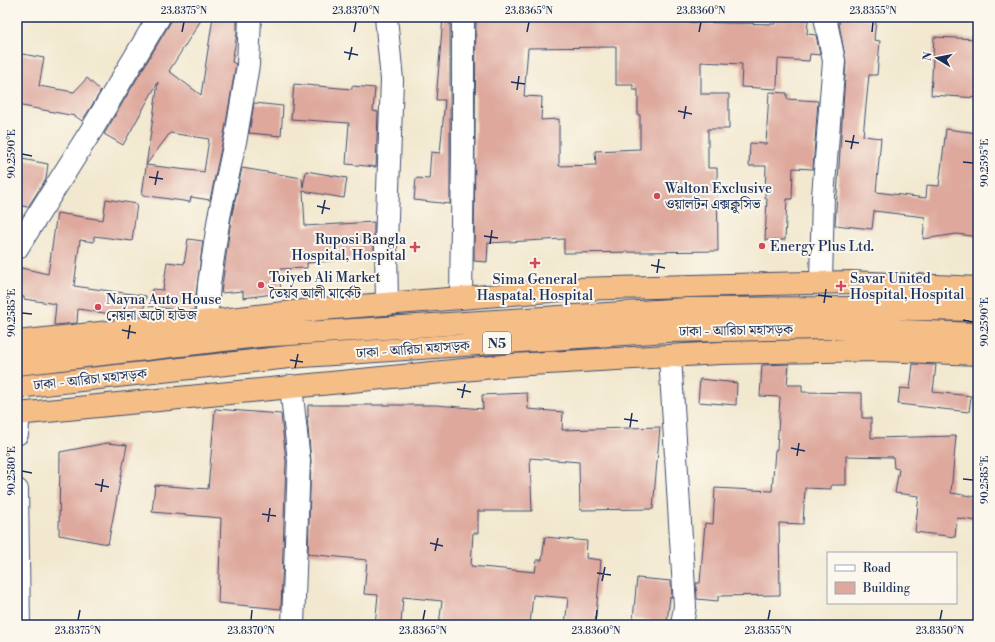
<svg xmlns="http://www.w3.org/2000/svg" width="995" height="642" viewBox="0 0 995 642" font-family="'Libre Bodoni','Noto Serif Bengali',serif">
<rect width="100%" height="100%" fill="#fbf7ec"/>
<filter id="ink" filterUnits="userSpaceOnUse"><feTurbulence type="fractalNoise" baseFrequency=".025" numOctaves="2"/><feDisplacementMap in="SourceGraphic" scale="8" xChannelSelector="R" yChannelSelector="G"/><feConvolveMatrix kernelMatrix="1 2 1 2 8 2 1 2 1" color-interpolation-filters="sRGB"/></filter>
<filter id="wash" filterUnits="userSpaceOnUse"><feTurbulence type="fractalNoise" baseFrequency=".012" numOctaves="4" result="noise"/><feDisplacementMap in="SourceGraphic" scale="16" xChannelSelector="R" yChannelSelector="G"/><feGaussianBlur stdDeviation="0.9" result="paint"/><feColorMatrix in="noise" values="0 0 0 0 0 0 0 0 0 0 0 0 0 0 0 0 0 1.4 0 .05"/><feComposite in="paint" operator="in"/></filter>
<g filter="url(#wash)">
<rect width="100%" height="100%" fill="#f2e8cf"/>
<g id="blocks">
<!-- building -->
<path fill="#dea89d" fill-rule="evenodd" d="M171,17H203L169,71L201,95L213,17H237V34L232,62L236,64L224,135L210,200L191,197L190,202L142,195L158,82L123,145L104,134L170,23ZM170,133L209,139L204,172L146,165Z
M443,17H450V204L414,200L416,178L429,179L431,152L440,153L445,100H436Z
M476,17H688V22L775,24V18L808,20L807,34L816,35L820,55L810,54L809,61L778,59L777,89L741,87L742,64L701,62V94H729V129H708V168H717L718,251L564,253V239L488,243L487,262L474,261ZM616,47V85H633V90H638V115H640V149L595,151L596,165L559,166V119L541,120L542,97L524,96L528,48Z
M840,17L876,20L874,40L880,41L877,75H869L863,136L881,138L876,192L926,198L927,185L939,186L946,129L978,133V237L957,234L923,239L925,217L874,211L872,229L835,225L846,62L839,24Z
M934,37L978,39V98L931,95Z
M17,53L44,58L39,86L74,92L87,78L101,91L82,121L75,116L17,105Z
M294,84L352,89V86L375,88L373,111L378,112L376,167L346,164L349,123L291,119Z
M769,92L787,93V99L818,101L813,169L793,168L792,199H787L785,240H765L767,198H765L766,166H749L750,143L766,144Z
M254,103L283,106L281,136L249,133Z
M17,158L48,164L46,179L28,207L17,205Z
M242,168L302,178L303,187L306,171L347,178L344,198L303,191L305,226L374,222V257L307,263V268L279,269L281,293L243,298V291L221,293L231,219Z
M106,199L137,204L132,241L94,236V242L80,240L74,286L146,296L143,316L131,317L78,309L77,323L54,325L56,304L24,299V297L17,296V267L48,274L57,213L103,220Z
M188,239L203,241L194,310L184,311L149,306L152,289L163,290L167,262L184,264Z
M789,364L787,385H802V392L862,393V418H871V438L956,436L951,493L978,497V521L957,518L955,537L915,532L919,496L895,493L899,469L894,468L893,457L846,456V485H831V489L805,488L803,524L779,523L780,595L718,596V601L697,599L696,583H700L705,523L713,524L715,488L772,491L775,450H777L780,397L760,396L762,365Z
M913,364L936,365L933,392L971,396L969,412L898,404L900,388L910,389Z
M700,379L737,383L736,405L698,402Z
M527,393L528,409L563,412L562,430L660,427L653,509L580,510L579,462L530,458L532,511H478V533H473L471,566L535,572L537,560H542L545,537L587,541L586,558L601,560L595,625H565L568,598L533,595L530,625H439L442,601L403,597L401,625H375L378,595L364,594L367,560L308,554L311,461L307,416L308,417V405H436L483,409L482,395Z
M215,409L281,414L286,461L281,609L218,603L221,518L152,512L155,485L208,489Z
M107,443L127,445L108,544L59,535L60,452Z
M637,578L671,581L672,597H670L667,622L633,619Z"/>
</g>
</g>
<g filter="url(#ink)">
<use href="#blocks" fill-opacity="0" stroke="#3b4b6f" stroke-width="1"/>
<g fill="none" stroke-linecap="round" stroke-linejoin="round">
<defs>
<path id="street" d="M386,17L392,80L386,244L387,304
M17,248L91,131L159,17
M821,282L823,196L834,61L825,17
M461,298L463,153V17
M206,322L209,284L219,217L236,137L248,65L250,17
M670,356L685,606L682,625
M291,386L299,461L293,625
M17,434L19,414
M17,490L19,625"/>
<path id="highway" d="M17,342L321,309L575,289L850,282L978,288
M17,364L258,336L687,309L861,308L978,310
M17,387L289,357L668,331L827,328L978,334
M17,414L513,365L720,353L880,350L978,354"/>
</defs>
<!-- street casing -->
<use href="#street" stroke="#3b4b6f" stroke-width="24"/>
<!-- highway casing -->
<use href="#highway" stroke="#3b4b6f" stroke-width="24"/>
<!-- street -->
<use href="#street" stroke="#fff" stroke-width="22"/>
<!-- highway -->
<use href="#highway" stroke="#f6be87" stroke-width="22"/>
</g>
</g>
<!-- ticks -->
<path fill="none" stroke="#1b2f5e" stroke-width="1.5" d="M182,32L184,22M354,32L356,22M527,32L529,22M699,32L701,22M872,32L873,22M344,52L358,55M349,60L352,47M511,82L525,84M517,90L519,76M678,111L692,114M684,119L686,106M845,141L859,143M851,149L854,135M22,154L32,156M963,162L973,163M149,177L163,179M155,185L158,171M317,206L330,209M322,214L325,200M484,236L498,238M490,244L492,230M651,265L665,268M657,273L659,259M818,295L832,297M824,303L826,289M22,313L32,314M963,320L973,322M122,330L136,333M128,339L130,325M290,360L303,362M295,368L298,354M457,389L471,392M462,398L465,384M624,419L638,421M630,427L632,413M791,448L805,451M797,456L799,443M22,471L32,473M963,479L973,480M95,484L109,487M101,492L103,479M262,514L276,516M268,522L270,508M430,543L443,546M435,551L438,538M597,573L611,575M602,581L605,567M78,620L80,610M251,620L252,610M423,620L425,610M596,620L597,610M768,620L770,610M940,620L942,610"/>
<!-- markers -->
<g fill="#d1495b" stroke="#fbf7ec" stroke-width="1.5">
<circle cx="657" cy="196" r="4"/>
<circle cx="762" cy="246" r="4"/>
<path d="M413 241h4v4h4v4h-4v4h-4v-4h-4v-4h4z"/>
<path d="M533 257h4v4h4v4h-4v4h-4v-4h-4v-4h4z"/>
<circle cx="261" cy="285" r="4"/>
<path d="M839 280h4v4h4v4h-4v4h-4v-4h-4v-4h4z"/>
<circle cx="98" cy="307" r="4"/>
</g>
<g text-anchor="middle" stroke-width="4" stroke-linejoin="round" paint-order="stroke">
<!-- shield labels -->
<rect fill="#fbf7ec" stroke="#5e6b89" stroke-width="1" x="483" y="332" width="28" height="22" rx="3"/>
<g font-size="13" font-weight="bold" fill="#1b2f5e">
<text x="497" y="348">N5</text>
</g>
<!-- poi labels -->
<g font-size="14" fill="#1b2f5e" stroke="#fbf7ec" text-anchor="start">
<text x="665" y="193">Walton Exclusive<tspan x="665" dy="16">ওয়ালটন এক্সক্লুসিভ</tspan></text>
<text x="406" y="244" text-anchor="end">Ruposi Bangla<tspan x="406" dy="16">Hospital, Hospital</tspan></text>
<text x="770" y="251">Energy Plus Ltd.</text>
<text x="269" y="282">Toiyeb Ali Market<tspan x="269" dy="16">তৈয়ব আলী মার্কেট</tspan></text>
<text x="850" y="283">Savar United<tspan x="850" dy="16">Hospital, Hospital</tspan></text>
<text x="535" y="284" text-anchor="middle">Sima General<tspan x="535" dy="16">Haspatal, Hospital</tspan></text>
<text x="106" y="304">Nayna Auto House<tspan x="106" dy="16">নেয়না অটো হাউজ</tspan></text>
</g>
<!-- street labels -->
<g font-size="14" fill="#1b2f5e" stroke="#fbf7ec">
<text transform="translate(736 330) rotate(-1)" y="5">ঢাকা - আরিচা মহাসড়ক</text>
<text transform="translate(413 349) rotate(-4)" y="5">ঢাকা - আরিচা মহাসড়ক</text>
<text transform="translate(90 379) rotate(-6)" y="5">ঢাকা - আরিচা মহাসড়ক</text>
</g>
</g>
<!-- margin -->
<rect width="995" height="642" fill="none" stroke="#fbf7ec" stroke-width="44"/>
<!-- legend -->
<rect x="827" y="552" width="130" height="52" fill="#fbf7ec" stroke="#a1a7b3"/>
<rect x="835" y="565" width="20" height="6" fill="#ffffff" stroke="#a1a7b3"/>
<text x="863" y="572" font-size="12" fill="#1b2f5e">Road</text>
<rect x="835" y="582" width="20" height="12" fill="#dea89d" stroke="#a1a7b3"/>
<text x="863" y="592" font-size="12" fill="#1b2f5e">Building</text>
<!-- north arrow -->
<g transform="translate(937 58) rotate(280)" stroke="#fbf7ec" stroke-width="3" paint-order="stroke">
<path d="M0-3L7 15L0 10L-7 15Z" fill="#1b2f5e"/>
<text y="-6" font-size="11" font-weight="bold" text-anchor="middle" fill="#1b2f5e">N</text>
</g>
<rect x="22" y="22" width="951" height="598" fill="none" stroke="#1b2f5e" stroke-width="1.5"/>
<g font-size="10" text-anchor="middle" fill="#1b2f5e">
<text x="184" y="14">23.8375°N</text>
<text x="356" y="14">23.8370°N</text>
<text x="529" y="14">23.8365°N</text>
<text x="701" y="14">23.8360°N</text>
<text x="873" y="14">23.8355°N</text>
<text transform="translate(11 154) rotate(-90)" y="4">90.2590°E</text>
<text transform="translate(984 163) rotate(-90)" y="4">90.2595°E</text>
<text transform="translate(11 313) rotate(-90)" y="4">90.2585°E</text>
<text transform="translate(984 322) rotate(-90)" y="4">90.2590°E</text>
<text transform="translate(11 471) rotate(-90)" y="4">90.2580°E</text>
<text transform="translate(984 480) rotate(-90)" y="4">90.2585°E</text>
<text x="78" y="634">23.8375°N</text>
<text x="251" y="634">23.8370°N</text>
<text x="423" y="634">23.8365°N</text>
<text x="596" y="634">23.8360°N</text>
<text x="768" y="634">23.8355°N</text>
<text x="940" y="634">23.8350°N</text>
</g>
</svg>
